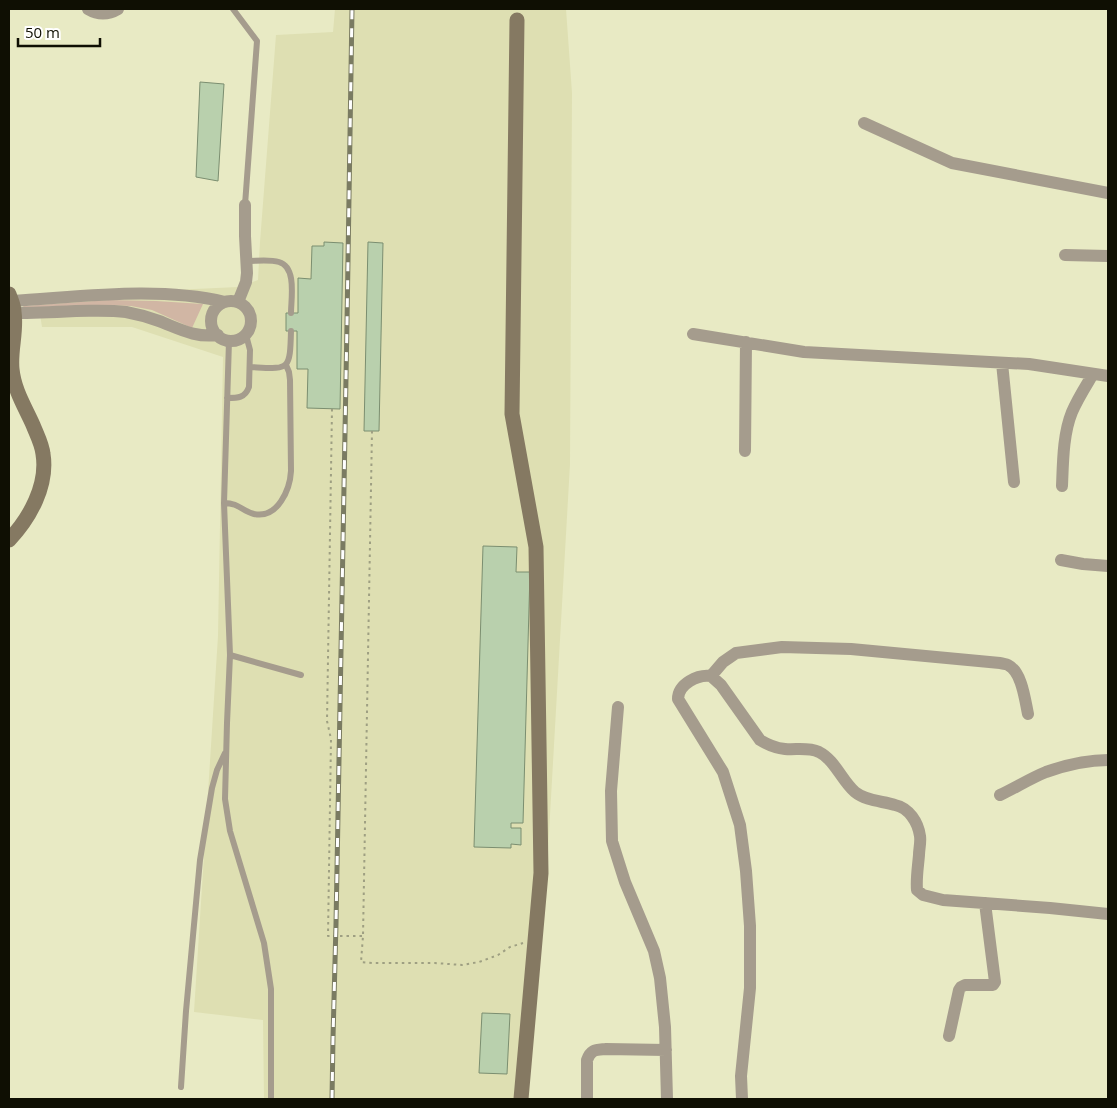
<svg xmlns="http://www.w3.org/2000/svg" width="1117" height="1108" viewBox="0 0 1117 1108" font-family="'Open Sans',sans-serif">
<rect width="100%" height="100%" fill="#e8eac4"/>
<!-- built -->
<path fill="#dedfb2" d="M335,9H566L572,93L570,464L545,903L521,1099H264L263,1020L194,1012L218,636L223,357L132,327H42L37,296L239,287L258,280L260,242L276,35L333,32Z"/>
<!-- green -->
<path fill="#d1b6a4" d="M109,300L156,301L203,304L192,328L152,310L131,306L108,305L24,308L23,306Z"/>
<!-- building -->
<path fill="#b9d0ad" stroke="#7b8e70" d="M200,82L224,84L218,181L196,177Z
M324,242L343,243L340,409L307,408L308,369H297V331H286V313H298V278L311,279L312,246H324Z
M368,242L383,243L379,431H364Z
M483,546L517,547L516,572H530L523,823H511V828H521V845L511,844V848L474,847Z
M482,1013L510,1014L507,1074L479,1073Z"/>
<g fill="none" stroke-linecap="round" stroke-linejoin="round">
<!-- path -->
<path stroke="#9e9f82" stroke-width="2" stroke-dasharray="2.5 4" stroke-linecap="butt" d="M332,409L327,721L331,739L328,936H363
M372,431L363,936L361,962L372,963H435L462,965L479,962L498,955L510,947L523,943"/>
<!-- lane -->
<path stroke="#a59c8d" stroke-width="6" d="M233,9L257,41L245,205
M246,261C257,261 269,259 279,262C297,267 291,299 291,313
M229,341L224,503L230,655L227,723L225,799L230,831L264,943L271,989V1099
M250,367C289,369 290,372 291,331
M227,398C238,398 245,398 249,387L250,350L246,335
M224,503C239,503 242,511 254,514C278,519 290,489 291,471L290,380L289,372L286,365
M230,655L301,675
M181,1087L186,1011L200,860L212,788L217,770L225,753"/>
<!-- street -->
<path stroke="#a59c8d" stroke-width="12" d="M88,9C98,15 108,15 118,9
M864,123L952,163L1108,193
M1065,255L1108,256
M12,301C81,297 157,286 225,302
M211 321a20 20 0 1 1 40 0a20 20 0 1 1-40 0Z
M238,302L246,282L247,273L245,236V205
M15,313C35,313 56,312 76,311C93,311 109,310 126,312C137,314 148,317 159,321C180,329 195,338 218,335
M693,334L804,352L1029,364L1108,376
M1002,363L1014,482
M745,451L746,342
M1062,486C1063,462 1063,434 1072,412C1078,398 1086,386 1093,374
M1061,560L1083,564L1108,566
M711,676L723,662L736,653L782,647L851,649L1000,663C1003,664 1006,664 1008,665C1022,672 1025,700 1028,714
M618,707L611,791L612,841L625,882L654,951L660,978L665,1027L667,1099
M1000,795C1015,788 1031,778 1046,772C1066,765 1087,760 1108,760
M949,1036L959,990L961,987L965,985H993L995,982L985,903
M587,1099V1060C591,1049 596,1050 606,1049L666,1050
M742,1099L741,1076L750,988V926L746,871L740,825L723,772L678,699C678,684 698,674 711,676L721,685L760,740C768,745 776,748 785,749C796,750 808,747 819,752C835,760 842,781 855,792C866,801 882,801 895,805C909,808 918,822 920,836C921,842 919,849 919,855C918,867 916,878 917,890L923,895L943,900L1050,908L1108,914"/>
<!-- secondary -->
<path stroke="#857962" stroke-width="15" d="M517,20L512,414L536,547L541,873L521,1099
M9,294C11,300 14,306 14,312C17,331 10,350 12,369C14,390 25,407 33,425C37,435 42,444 43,454C48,485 30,518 9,540"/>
<defs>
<path id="rail" d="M332,1099L333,1038L336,924L347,323L352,9"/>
</defs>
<!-- rail casing -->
<use href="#rail" stroke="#7a7b62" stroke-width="5"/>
<!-- rail -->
<use href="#rail" stroke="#fff" stroke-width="3" stroke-dasharray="9" stroke-linecap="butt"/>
</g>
<!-- border -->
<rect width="1117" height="1108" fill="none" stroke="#0f0f03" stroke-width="20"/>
<!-- scale -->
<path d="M18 38v8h82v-8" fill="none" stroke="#0f0f03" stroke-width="2.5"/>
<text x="25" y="38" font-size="15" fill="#0f0f03" stroke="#ffffff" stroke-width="4" paint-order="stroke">50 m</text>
</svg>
